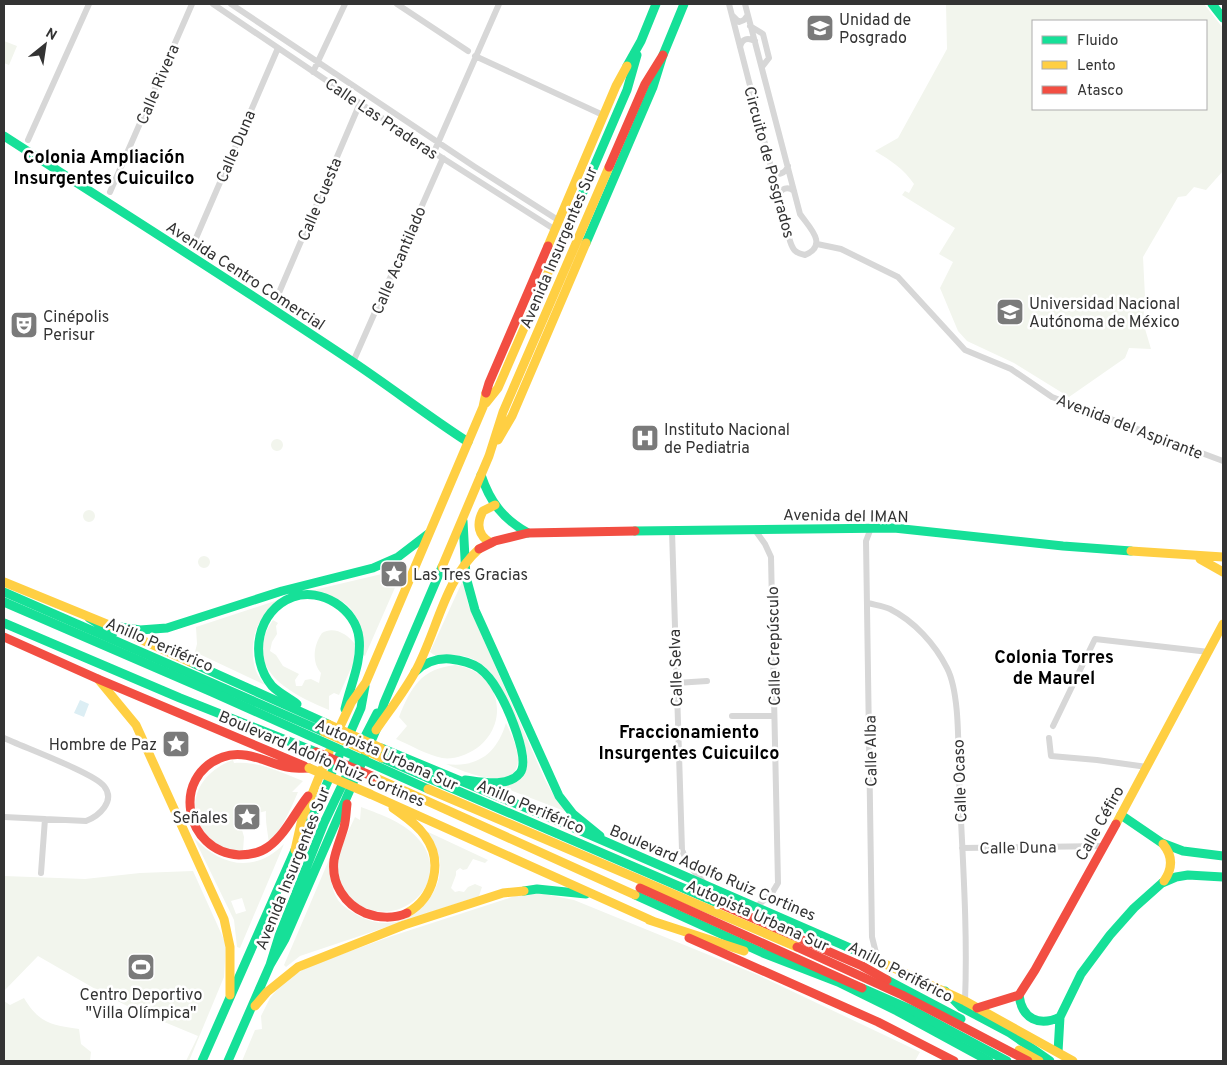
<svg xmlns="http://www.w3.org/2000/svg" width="1227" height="1065" viewBox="0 0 1227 1065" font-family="Overpass,sans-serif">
<rect width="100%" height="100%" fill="#fff"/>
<!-- green -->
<path fill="#f2f5ed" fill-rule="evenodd" d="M946,4H1204L1223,28V171L1206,190L1194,187L1186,196L1178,197L1143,257L1145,297L1143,322L1151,349L1129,348L1125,358L1069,397L1014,363L967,341L958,331L940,288L953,262L939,254L955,228L902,195L905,191L909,193L914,184C904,169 890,160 875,151L898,138L947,49ZM1033,21H1206V109H1033Z
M4,41L17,46L9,65L4,63Z
M271 445a6 6 0 1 1 12 0a6 6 0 1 1-12 0Z
M83 516a6 6 0 1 1 12 0a6 6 0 1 1-12 0Z
M198 562a6 6 0 1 1 12 0a6 6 0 1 1-12 0Z
M386,573L398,581L397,583L365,656L363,655C364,636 358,605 336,599C325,596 312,595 301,593Z
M463,580L468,604L545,780L554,796L567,812L502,787C513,783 524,777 526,764C529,751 521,735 516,723C502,685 486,646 437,657L430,652Z
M284,598C277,604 269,610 263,617C252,631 250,655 256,671C258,676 262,681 265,685L195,652L197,644L196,627Z
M273,620L278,623L276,626L277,634L272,642L270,651L276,655L283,666L299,674L295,680L296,686H302L305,680L311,679L319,683L321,673C311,662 314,644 322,633C334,626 347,634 355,644L353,664L339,695L334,693L329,696V710C290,694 240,668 273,620Z
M455,665C509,673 511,740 461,756C456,758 448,759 442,758C427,755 410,745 396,739L407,726L399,717C411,687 421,669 455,665Z
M506,723C511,734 518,748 518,760C517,795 462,771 446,764C478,768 497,753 506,723Z
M233,760L234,763C259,761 280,772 303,781L292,792H298C290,811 282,828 269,844C268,833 265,822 266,811L258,813L254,810L241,811L239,819L244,837L243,851C233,852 222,849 214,842C181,814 194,774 233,760Z
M361,807C382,815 406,823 420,841C456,885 390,940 347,895C340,887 335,874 337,863C340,847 348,832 355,817L360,820Z
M426,831L488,860L485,863L473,859L467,869L463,870L460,868L456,871V875L451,888L455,892L459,891L464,892L468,887L475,884L482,887L479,896L300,956L286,967L284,965L331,855C331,871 329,886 338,900C343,907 352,912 359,916C367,920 376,923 385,923C416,924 443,892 440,862C438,850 432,841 426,831Z
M194,838C221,866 254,874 284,844L240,948L237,947L234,920ZM242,898L246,911L236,914L231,901Z
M193,871L226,944L224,977L189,1061H186L198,1036L133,1009L104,994L38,956L4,991V876L85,879L140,873Z
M539,893L574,900L758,975L920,1052L915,1061H242L255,1030L262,1029L261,1016L270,998L281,985L295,974L312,965L392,936L515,896Z
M24,998C39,1023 51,1025 79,1029L81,1044L91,1052L90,1061H4V1001L10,1005Z"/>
<!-- water -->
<path fill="#dceef4" d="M80,700L89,704L84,717L74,713Z"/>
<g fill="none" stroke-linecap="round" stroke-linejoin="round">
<!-- street -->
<path stroke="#d7d7d7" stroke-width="6" d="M213,4L422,145L554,229
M231,4L475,167L558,220
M397,4L468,51
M729,4L790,241C793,250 795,253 805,255C829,245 809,227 800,214L745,4
M732,15L739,22L744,20L747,16
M750,26L763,34L769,58L762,67
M740,47C742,39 747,37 755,41
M475,56L603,115
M313,72L345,4
M28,140L89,4
M434,152L499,4
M772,171C778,176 785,174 788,166
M110,192L192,4
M778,196C781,188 788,186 794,191
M817,244L841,249L898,277L965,350L1011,369L1052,397L1223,461
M193,245L278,48
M278,295L360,103
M353,362L443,158
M871,528L866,541L872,937L878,961
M755,530L765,544L771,557L778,883L772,893L756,907
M672,531L682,850L688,864L704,883
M868,603C875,605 883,606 890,609C914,621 935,644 947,668C960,693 958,748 959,777C962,851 968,927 965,1001
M676,683L707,681
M732,716H774
M1053,726L1095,639L1209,652
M4,738C23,747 94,773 104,786C116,801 99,816 86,821L4,817
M1049,738L1051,756L1097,760L1147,767
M962,848L1104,846
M41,873L45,819"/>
<!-- fast -->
<path stroke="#16e098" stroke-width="9" d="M1212,4L1223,18
M627,66L641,41L656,4
M4,136C120,211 238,285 353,362C392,388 429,417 468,442
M568,227L627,90L637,55
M586,243L653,87L663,55L684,4
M481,475C490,502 503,519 528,533
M463,521L466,577L475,610L559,796L573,814L600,836
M635,531L894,528L1063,546L1131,551
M4,592L324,732
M89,618L113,633
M4,623L180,698L316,752
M120,627L140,630L167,628L282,591L373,568L398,557L428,534
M190,662L328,724
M415,672C424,663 437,658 450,659C460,660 470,662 479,668C487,674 493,682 498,691C507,706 531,759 520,773C508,788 481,782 465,780
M297,704C289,698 279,693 272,686C248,658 257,610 293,597C321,587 356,609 359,638C362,662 350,686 345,709
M347,740L361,708L365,686
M360,746L377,713
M381,748L565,824L859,952
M382,758L720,904
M1121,815L1162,843L1183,851L1223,856
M524,891L537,889L586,894
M635,895L763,953L838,982L897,1011L989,1061
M270,965L285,939L376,730L384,703L442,567
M887,980L961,1019
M945,991L961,1007L1010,1033L1050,1061
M1019,995C1022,1019 1039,1027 1060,1017
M1058,1052L1060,1017L1081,974L1110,935L1134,908L1162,883L1176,877L1188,875L1223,877
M202,1061L295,850L305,833L339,756
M228,1061L270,965L279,936L324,823L353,762"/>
<!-- slow -->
<path stroke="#ffcf43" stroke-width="9" d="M548,246L616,86L627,66
M486,403L498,388L568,227
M498,440L512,416L586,243
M491,543C478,536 476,524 483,511L495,505
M1131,551L1223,557
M1200,559L1223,572
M442,567L489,456L503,412L609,167
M4,582L109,625L190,662
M98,679L136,725L224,919L230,947V995
M376,730C389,711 404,692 415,672C437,632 444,580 479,549
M336,735L351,703L366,682L483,407L486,393
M374,777L635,895
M370,794L655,922
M393,808C404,816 417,824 425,836C444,862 434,898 407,913
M1116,824L1223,624
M1163,844C1173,856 1173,868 1164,881
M295,850L302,819L329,752
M649,920L744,951
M859,952L965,1001L1073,1061
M255,1006L267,992L298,967L404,925L503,893L524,891
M1019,1050L1039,1061"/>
<!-- jam -->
<path stroke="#f24e42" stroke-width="9" d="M609,167L645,84L663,55
M486,393L489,383L548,246
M479,549L495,541L528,533L635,531
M4,637L98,679L304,766
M308,796C295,812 286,834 268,847C260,853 249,855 239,855C185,852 170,776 223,757C244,749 266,762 286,767C294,769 301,768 309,768
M347,804C346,812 346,819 344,827C341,838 336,849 334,860C331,884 345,904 365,913C378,918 394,919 407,913
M720,904L862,966L887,980
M689,938L878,1022L954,1061
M977,1008L1019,995L1035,970L1116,824"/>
<!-- fast-bridge -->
<path stroke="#16e098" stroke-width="9" d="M4,602L212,692L428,789
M862,988L910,1009L1007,1061"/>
<!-- slow-bridge -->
<path stroke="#ffcf43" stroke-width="9" d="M328,724L381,748
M324,732L382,758
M309,768L370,794
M428,789L797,947"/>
<!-- jam-bridge -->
<path stroke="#f24e42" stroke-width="9" d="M316,752L374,777
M640,888L862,988
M797,947L902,995L1028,1061"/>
</g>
<!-- icons -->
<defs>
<symbol id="university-square" viewBox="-11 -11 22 22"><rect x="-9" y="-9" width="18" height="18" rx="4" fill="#7a7a7a" stroke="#fff"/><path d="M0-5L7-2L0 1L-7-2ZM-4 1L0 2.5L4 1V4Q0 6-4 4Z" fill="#fff"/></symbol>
<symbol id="theatre-square" viewBox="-11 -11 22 22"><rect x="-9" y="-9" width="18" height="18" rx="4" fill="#7a7a7a" stroke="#fff"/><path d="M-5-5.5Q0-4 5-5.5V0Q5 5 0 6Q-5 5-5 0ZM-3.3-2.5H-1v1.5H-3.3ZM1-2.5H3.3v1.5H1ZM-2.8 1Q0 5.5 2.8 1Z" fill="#fff"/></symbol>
<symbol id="hospital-square" viewBox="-11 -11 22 22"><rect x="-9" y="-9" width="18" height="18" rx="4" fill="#7a7a7a" stroke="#fff"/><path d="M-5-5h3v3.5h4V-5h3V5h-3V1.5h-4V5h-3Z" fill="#fff"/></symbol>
<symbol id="sight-square" viewBox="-11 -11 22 22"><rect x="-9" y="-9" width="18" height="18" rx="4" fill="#7a7a7a" stroke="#fff"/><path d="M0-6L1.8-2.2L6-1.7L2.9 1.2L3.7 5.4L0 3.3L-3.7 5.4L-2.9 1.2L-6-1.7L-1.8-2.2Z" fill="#fff"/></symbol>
<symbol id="stadium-square" viewBox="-11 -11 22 22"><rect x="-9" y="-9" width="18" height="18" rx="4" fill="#7a7a7a" stroke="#fff"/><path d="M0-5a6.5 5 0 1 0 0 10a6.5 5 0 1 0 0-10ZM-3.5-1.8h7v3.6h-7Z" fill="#fff"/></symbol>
</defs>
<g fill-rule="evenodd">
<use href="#university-square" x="804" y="12" width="32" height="32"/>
<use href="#university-square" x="994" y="296" width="32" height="32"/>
<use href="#theatre-square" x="8" y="309" width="32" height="32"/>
<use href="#hospital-square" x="629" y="422" width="32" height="32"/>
<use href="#sight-square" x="378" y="558" width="32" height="32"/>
<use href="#sight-square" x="160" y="728" width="32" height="32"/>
<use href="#sight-square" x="231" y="801" width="32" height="32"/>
<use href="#stadium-square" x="125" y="951" width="32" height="32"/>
</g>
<g text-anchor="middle" stroke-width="5" stroke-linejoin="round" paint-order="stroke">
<!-- poi labels -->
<g font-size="16" fill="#333" stroke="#fff" text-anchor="start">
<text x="839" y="25">Unidad de<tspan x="839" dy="18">Posgrado</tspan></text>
<text x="1029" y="309">Universidad Nacional<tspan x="1029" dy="18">Autónoma de México</tspan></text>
<text x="43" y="322">Cinépolis<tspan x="43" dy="18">Perisur</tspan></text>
<text x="664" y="435">Instituto Nacional<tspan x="664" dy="18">de Pediatria</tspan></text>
<text x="413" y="580">Las Tres Gracias</text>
<text x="157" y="750" text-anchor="end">Hombre de Paz</text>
<text x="228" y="823" text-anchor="end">Señales</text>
<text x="141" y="1000" text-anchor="middle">Centro Deportivo<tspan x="141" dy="18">"Villa Olímpica"</tspan></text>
</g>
<!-- street labels -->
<g font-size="16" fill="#333" stroke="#fff">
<text transform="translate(157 84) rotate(-67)" y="6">Calle Rivera</text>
<text transform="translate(382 118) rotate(34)" y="6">Calle Las Praderas</text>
<text transform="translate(235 146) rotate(-67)" y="6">Calle Duna</text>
<text transform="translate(770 162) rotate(75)" y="6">Circuito de Posgrados</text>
<text transform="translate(319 199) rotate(-67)" y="6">Calle Cuesta</text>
<text transform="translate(558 247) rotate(-67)" y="6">Avenida Insurgentes Sur</text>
<text transform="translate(398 260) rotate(-67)" y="6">Calle Acantilado</text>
<text transform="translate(246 275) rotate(33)" y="6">Avenida Centro Comercial</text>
<text transform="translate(1130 426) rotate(21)" y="6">Avenida del Aspirante</text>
<text transform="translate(846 515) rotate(1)" y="6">Avenida del IMAN</text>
<text transform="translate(160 644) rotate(23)" y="6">Anillo Periférico</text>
<text transform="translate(773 646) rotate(-91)" y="6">Calle Crepúsculo</text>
<text transform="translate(675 668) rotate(-92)" y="6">Calle Selva</text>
<text transform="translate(870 751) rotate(-91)" y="6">Calle Alba</text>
<text transform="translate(387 754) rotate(24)" y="6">Autopista Urbana Sur</text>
<text transform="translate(322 758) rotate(23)" y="6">Boulevard Adolfo Ruiz Cortines</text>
<text transform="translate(959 781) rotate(-92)" y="6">Calle Ocaso</text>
<text transform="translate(531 806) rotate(23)" y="6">Anillo Periférico</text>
<text transform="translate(1099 823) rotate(-61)" y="6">Calle Céfiro</text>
<text transform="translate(1018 847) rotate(-1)" y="6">Calle Duna</text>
<text transform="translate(292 868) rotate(-68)" y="6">Avenida Insurgentes Sur</text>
<text transform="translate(713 872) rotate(23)" y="6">Boulevard Adolfo Ruiz Cortines</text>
<text transform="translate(758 915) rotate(24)" y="6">Autopista Urbana Sur</text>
<text transform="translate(901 971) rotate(27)" y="6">Anillo Periférico</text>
</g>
<!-- neighbourhood labels -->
<g font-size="18" font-weight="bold" fill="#000" stroke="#fff">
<text x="104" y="163">Colonia Ampliación<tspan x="104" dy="21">Insurgentes Cuicuilco</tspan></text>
<text x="1054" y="663">Colonia Torres<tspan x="1054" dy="21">de Maurel</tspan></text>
<text x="689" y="738">Fraccionamiento<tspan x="689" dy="21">Insurgentes Cuicuilco</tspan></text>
</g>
</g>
<!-- border -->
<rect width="1227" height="1065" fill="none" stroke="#333333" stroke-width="10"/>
<!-- legend -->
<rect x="1032" y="20" width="175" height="90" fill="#ffffff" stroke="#adadad"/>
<rect x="1042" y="36" width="25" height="8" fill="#16e098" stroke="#adadad"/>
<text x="1077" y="45" font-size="15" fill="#333333">Fluido</text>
<rect x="1042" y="61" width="25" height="8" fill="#ffcf43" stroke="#adadad"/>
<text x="1077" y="70" font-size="15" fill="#333333">Lento</text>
<rect x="1042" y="86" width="25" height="8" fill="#f24e42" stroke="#adadad"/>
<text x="1077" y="95" font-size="15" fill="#333333">Atasco</text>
<!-- north arrow -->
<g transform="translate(45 45) rotate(30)" stroke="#ffffff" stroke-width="4" paint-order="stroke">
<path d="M0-4L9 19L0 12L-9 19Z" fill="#333333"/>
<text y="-8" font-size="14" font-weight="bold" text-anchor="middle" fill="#333333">N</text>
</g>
</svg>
